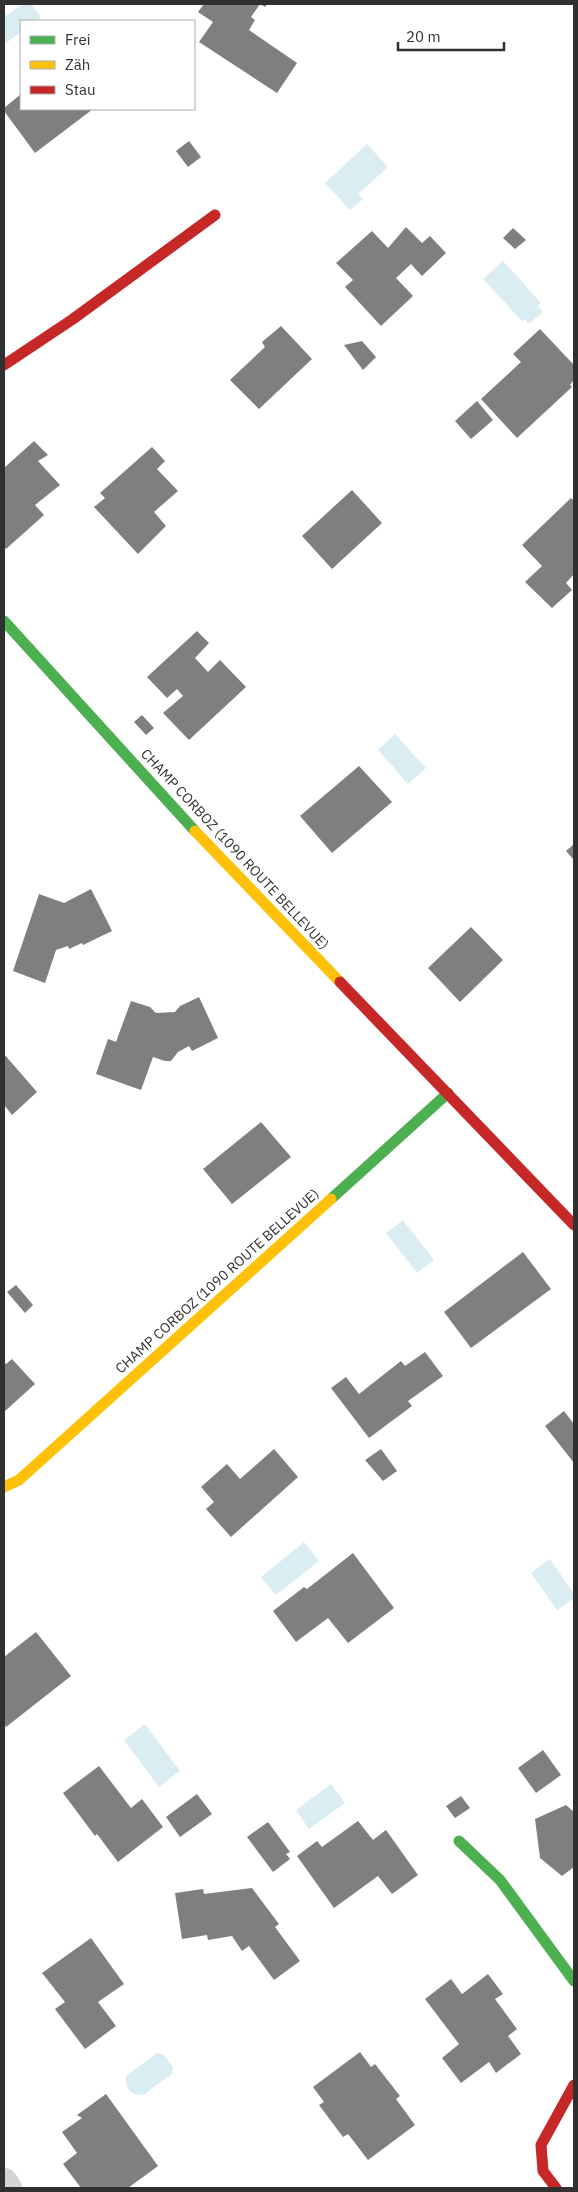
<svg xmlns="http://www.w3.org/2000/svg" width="578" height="2192" viewBox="0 0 578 2192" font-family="'IBM Plex Sans',sans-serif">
<rect width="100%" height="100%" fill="#fff"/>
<!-- water -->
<path fill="#d9edf3" d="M23,4H31L41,17L36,21H21V32L6,43L4,39V17Z
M367,144L388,167L358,194L363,199L350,210L325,183Z
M503,261L541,303L538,306L543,312L529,324L525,319L522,321L483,279Z
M395,734L426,768L408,784L378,750Z
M403,1220L434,1260L417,1273L386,1233Z
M304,1542L319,1561L276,1595L261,1577Z
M550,1559L574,1594V1598L557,1610L531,1573Z
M145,1724L180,1771L159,1787L124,1740Z
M331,1784L345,1803L309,1829L296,1810Z
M157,2053L164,2055L173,2067L172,2074L143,2095C128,2094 126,2089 126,2076Z"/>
<!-- building -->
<path fill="#7f7f7f" d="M204,4H267L265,7L260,4L251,17L255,20L249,30L297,63L277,93L199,42L213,22L198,12Z
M21,94V109H93L35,153L4,111V108Z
M189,141L201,157L188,167L176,151Z
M406,227L422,243L430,236L446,253L422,276L411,264L396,278L413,296L381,326L345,287L353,280L336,263L372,231L388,248Z
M513,228L526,240L515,249L503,238Z
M281,326L312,359L259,409L230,380L265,347L262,342Z
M540,329L574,365V380L570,385L572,387L517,438L481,399L521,362L513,354Z
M362,341L376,357L363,370L344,345Z
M477,401L493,420L471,439L455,421Z
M34,441L48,455L38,461L60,485L35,505L44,515L6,549L4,546V468Z
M152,447L165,461L157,469L178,491L154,512L166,526L138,554L94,507L105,498L100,493Z
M352,490L382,523L332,569L302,536Z
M571,498L574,501V574L566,583L572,590L552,608L525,582L542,566L522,545Z
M197,631L209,643L195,658L208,672L220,660L246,687L189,740L163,713L183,696L177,689L167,698L147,677Z
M142,715L154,728L146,735L134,722Z
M359,766L392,802L332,853L300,816Z
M574,844V860L566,851Z
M91,889L112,931L83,945L82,943L69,949L68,946L56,950L45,983L13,971L39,894L64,903Z
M471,927L503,960L460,1002L428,968Z
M199,997L218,1038L192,1051L189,1046L178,1052L171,1061H165L153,1057L141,1090L96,1074L108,1039L116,1042L131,1001L150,1007L156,1013L175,1012L180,1006Z
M4,1054L37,1092L12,1115L4,1105Z
M261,1122L291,1157L232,1204L203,1169Z
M523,1252L551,1289L471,1348L444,1312Z
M16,1285L33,1305L25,1313L7,1292Z
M425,1352L443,1376L408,1401L412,1406L369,1438L331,1388L346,1377L359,1394L401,1361L405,1366Z
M12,1359L35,1384L4,1412V1362L6,1364Z
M564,1411L574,1424V1463L545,1426Z
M274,1449L298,1477L231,1537L206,1509L214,1502L201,1487L227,1464L240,1479Z
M381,1449L397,1471L383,1481L365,1460Z
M353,1553L394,1608L348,1643L328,1618L296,1642L273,1611L304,1587L307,1589Z
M36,1632L71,1676L6,1727L4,1724V1657Z
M543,1750L561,1775L536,1793L518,1768Z
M99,1766L131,1808L142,1799L163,1827L118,1862L97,1834L95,1836L63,1793Z
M197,1794L212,1814L180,1837L166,1817Z
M461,1796L470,1808L455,1818L446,1806Z
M566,1805L574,1812V1867L562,1876L540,1858L535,1819Z
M358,1821L373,1840L386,1830L418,1875L392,1894L378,1876L334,1908L297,1856L317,1841L322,1847Z
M268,1822L290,1852L286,1854L290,1859L273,1872L247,1837Z
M252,1888L279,1924L275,1927L300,1961L274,1980L249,1946L242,1951L232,1936L208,1940L207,1935L182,1939L175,1893L203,1889L204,1894Z
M91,1938L124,1984L98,2002L116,2026L85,2049L55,2009L65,2002L42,1973Z
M488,1974L503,1994L495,1999L517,2029L508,2036L521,2054L496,2073L489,2062L461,2083L442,2058L459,2044L425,1999L451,1979L462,1994Z
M360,2052L371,2067L375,2064L400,2096L396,2099L415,2125L368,2160L348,2134L343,2137L319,2105L324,2102L313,2087Z
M106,2094L158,2166L128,2188H81L63,2164L77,2153L62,2132L82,2118L77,2115Z"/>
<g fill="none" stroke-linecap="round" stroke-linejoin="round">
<!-- street -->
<path stroke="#d4d4d4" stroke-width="28" d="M4,2182L8,2188"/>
<!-- fast -->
<path stroke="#4caf50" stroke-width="11" d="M4,621L195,831
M331,1199L448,1093
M459,1841L500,1880L574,1981"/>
<!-- slow -->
<path stroke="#ffc107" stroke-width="11" d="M195,831L340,982
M4,1487L19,1480L331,1199"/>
<!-- jam -->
<path stroke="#c62828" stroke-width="11" d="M4,365L73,319L215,215
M340,982L574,1225
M556,2188L543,2171L541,2145L574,2085"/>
</g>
<g text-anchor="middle" stroke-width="5" stroke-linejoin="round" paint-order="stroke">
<!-- street labels -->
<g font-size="14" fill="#303030" stroke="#fff">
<text transform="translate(235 849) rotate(47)" y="5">CHAMP CORBOZ (1090 ROUTE BELLEVUE)</text>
<text transform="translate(217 1281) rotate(-42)" y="5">CHAMP CORBOZ (1090 ROUTE BELLEVUE)</text>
</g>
</g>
<!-- border -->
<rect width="578" height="2192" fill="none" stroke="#303030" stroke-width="10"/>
<!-- legend -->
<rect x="20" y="20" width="175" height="90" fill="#ffffff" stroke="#acacac"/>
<rect x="30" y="36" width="25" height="8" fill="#4caf50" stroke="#acacac"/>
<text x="65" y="45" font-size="15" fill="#303030">Frei</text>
<rect x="30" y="61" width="25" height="8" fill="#ffc107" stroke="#acacac"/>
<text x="65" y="70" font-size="15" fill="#303030">Zäh</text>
<rect x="30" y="86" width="25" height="8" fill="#c62828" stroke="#acacac"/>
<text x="65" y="95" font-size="15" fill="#303030">Stau</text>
<!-- scale -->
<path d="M398 42v8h106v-8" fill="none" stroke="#303030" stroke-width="2.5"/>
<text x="406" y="42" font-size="15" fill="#303030" stroke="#ffffff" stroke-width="4" paint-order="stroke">20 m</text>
</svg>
